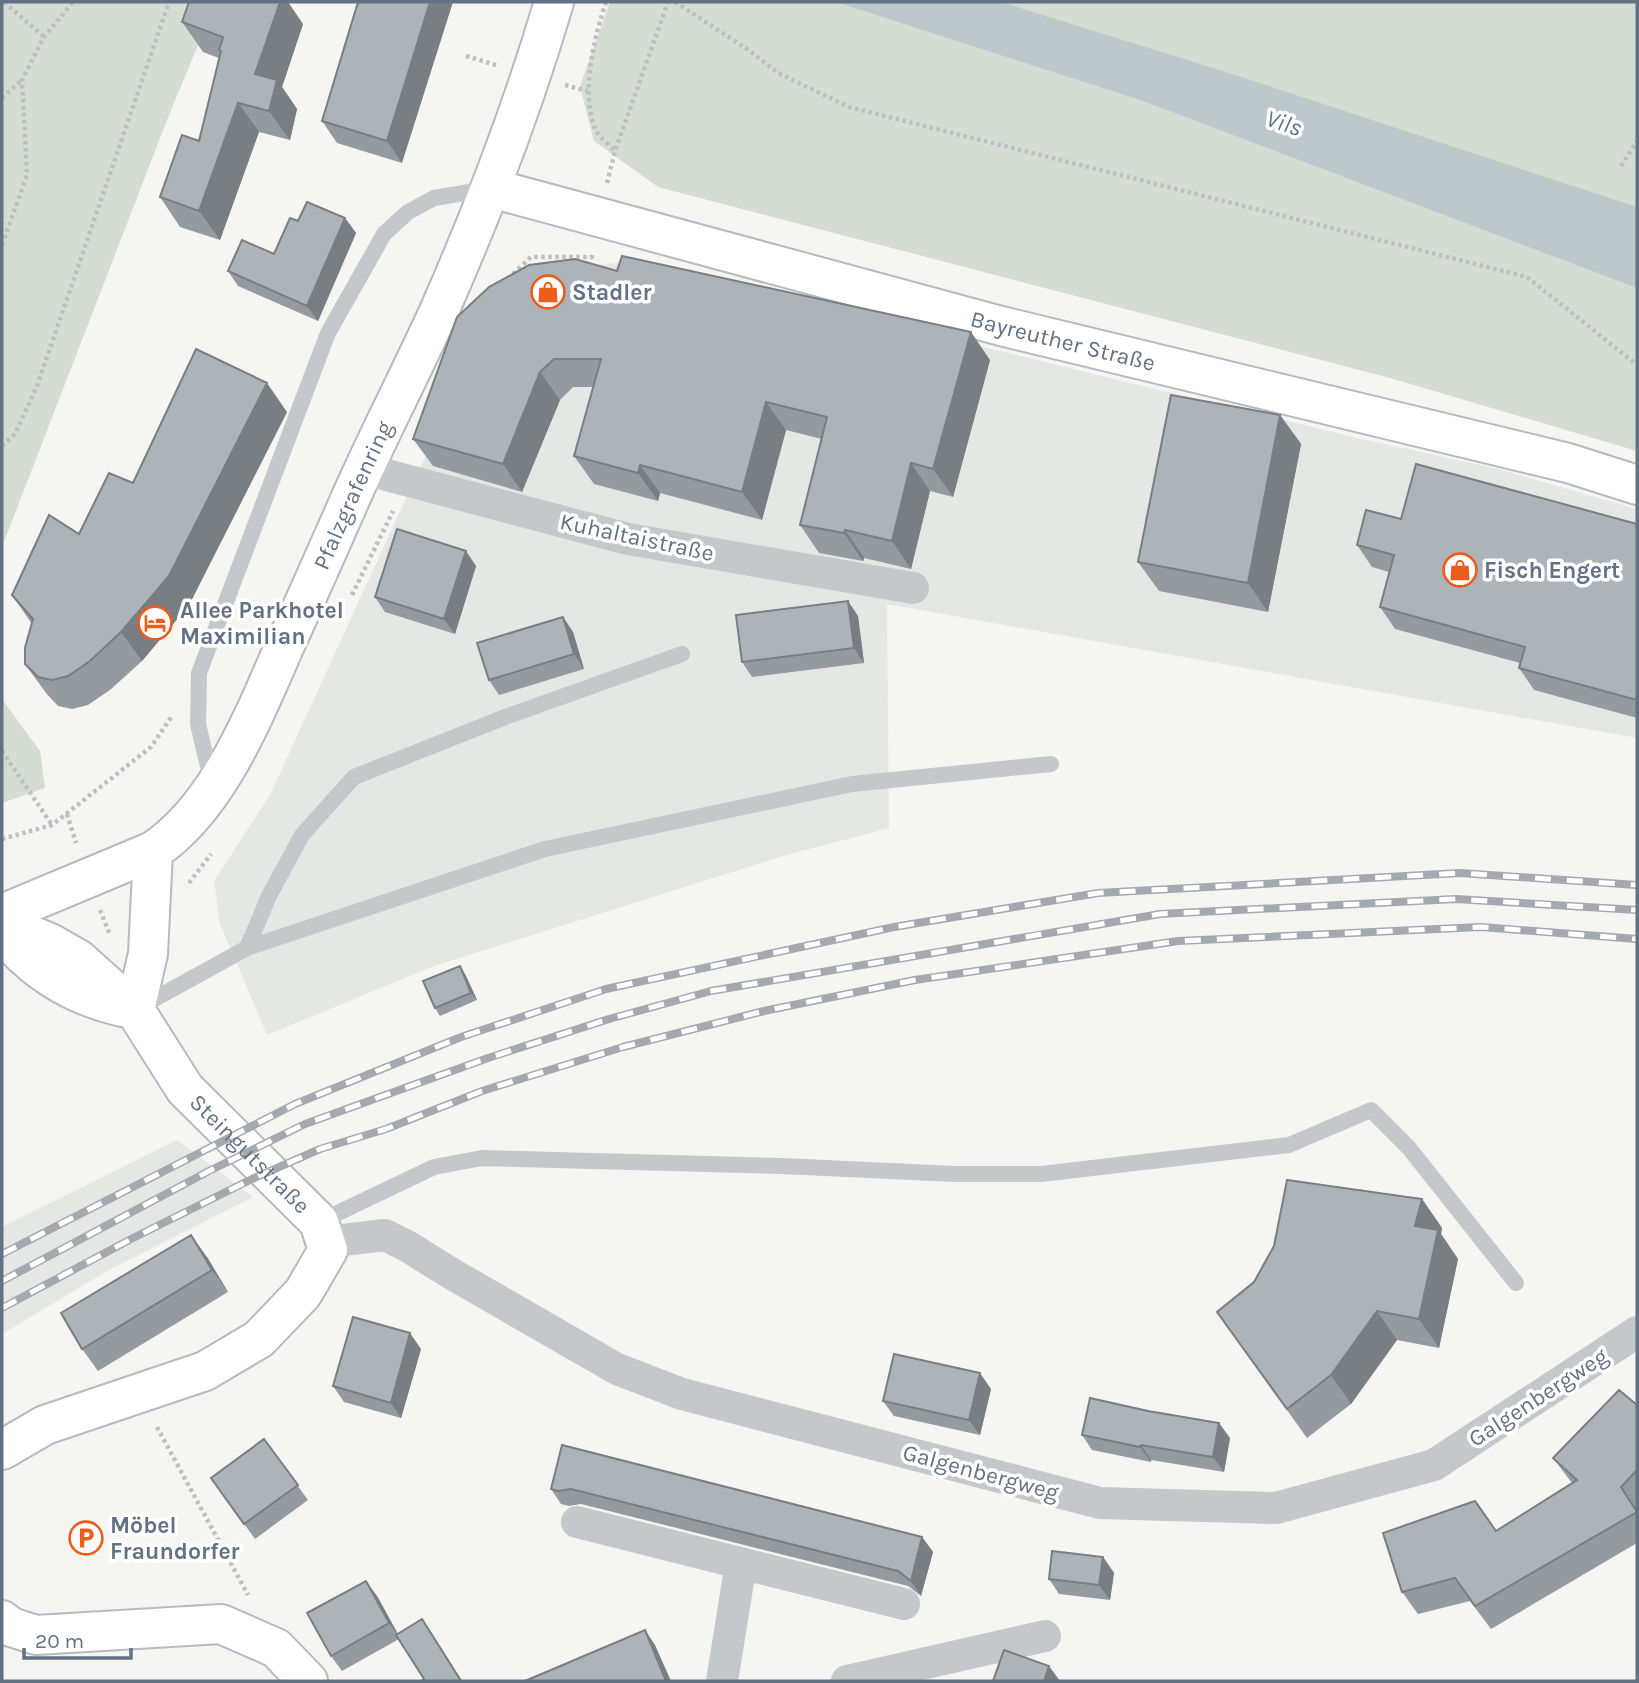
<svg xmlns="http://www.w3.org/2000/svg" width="1639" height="1683" viewBox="0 0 1639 1683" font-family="Karla,sans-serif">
<rect width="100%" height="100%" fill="#f5f5f1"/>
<!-- built -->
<path fill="#e5e7e5" d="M629,261L1349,436L1498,469L1637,509V738L887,604L889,828L783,856L434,966L267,1035L220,924L214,881L270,795L491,313L545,273Z
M177,1140L253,1197L107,1271L2,1334V1227Z"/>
<!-- green -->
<path fill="#d5ddd2" d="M2,2H216L169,115L2,547Z
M610,2H1637V451L1390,378L658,187L594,141L580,86Z
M2,699L40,751L45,788L2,803Z"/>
<!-- water -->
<path fill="#bdc8cd" d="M836,2H1001L1223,71L1637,207V288L1143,101Z"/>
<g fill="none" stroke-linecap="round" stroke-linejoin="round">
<defs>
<g id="secondary">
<path id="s1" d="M491,188L1001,326L1568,463L1637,485"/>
<path id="s2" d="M2,914L153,851C219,807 254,715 285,645C308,595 330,545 352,495C380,432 412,371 440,309C484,209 523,107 554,2"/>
<path id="s3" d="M2,923L50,943L78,959L135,1010L185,1089L319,1222L328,1250L303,1293L259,1339L205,1371L45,1425L2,1450"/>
<path d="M2,932C33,971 74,996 122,1007"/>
<path d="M135,1010L148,954L153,851"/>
<path d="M2,1620L11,1627L36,1635L221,1624L276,1648L308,1681"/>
</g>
</defs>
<!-- secondary casing -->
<use href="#secondary" stroke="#b6bbc0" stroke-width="42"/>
<!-- path -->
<path stroke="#bebfc2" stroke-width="4.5" stroke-dasharray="3.5 3.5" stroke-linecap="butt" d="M4,2L44,37
M606,2C594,38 580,94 596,131C600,138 609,145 615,151
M675,2L747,49L778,73L849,107L1527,277L1637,365
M466,56L496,65
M565,85L587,91
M2,98L22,80
M1621,166L1637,141
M607,183L615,151L668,2
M2,245L27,175L22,80L44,37L73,2
M513,274L531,257H592V253
M2,446L15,434L37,386L169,2
M352,595L393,511
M2,751L52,825
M67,814L76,843
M2,839L52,825L151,747L172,716
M189,883L211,854
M100,910L110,935
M157,1427L248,1595"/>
<!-- lane -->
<path stroke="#c4c8cb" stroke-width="16" d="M212,783L198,724L199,673L328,333L384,234L408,212L434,198L488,189
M247,948L269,896L302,835L354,777L508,716L682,654
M140,1007L247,948L545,849L852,784L1051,764
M319,1222L434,1167L482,1158L782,1166L955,1174H1041L1289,1145L1371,1110L1409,1148L1516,1283"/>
<!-- street -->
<path stroke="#c4c8cb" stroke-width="32" d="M364,469L628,539L913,588
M326,1242L385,1235L407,1246L452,1274L617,1369L682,1394L1100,1503L1276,1508L1434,1465L1637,1332
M577,1522L904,1604
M722,1681L741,1563
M847,1681L1045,1636"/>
<!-- secondary -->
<use href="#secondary" stroke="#fff" stroke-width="38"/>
<defs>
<path id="rail" d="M2,1254L295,1104L461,1037L606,989L894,927L1098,893L1460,873L1637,885
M2,1281L209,1171L305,1124L488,1058L609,1019L711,991L1160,914L1456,899L1637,910
M2,1308L131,1239L252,1179L320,1149L386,1129L482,1091L623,1047L764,1011L915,980L1178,941L1481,927L1637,939"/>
</defs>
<!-- rail casing -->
<use href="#rail" stroke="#a4a9b0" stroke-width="8"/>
<!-- rail -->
<use href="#rail" stroke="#fff" stroke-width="5" stroke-dasharray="16" stroke-linecap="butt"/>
</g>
<!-- wall -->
<path fill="#949ba0" d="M358,2L402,163L337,143L322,121Z
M182,22L303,24L282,87L297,109L290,140L259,132L220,240L180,227L160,197L199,141L219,58L203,52Z
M345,218L356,233L318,321L238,286L228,271L274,254L298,221Z
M617,271L990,360L953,497L930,491L911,569L864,558L863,561L819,553L800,525L822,439L786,430L762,520L660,493L658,501L594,484L574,456L593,387H573L560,400L522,492L433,466L413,439Z
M287,412L189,605L142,661L110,690L88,705L72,709L58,706L46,693L25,664L32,624L12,595L79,534L133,483Z
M1280,415L1301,444L1268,612L1159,591L1138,562Z
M1401,519L1637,524V718L1534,690L1519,668L1520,663L1395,629L1380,607L1389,572L1372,567L1357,545Z
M476,566L455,634L385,612L375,597Z
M858,616L864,663L752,677L742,662Z
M563,617L573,632L584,669L499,695L489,680Z
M465,974L477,1000L440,1016L435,1008Z
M1422,1199L1442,1228L1441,1234L1458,1259L1439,1348L1397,1340L1351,1404L1307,1438L1217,1312L1254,1282L1274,1246Z
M207,1257L228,1292L98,1371L82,1349Z
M421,1349L401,1418L344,1402L333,1386Z
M991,1389L980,1435L894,1416L883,1401Z
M1637,1405V1543L1491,1629L1470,1601L1418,1614L1402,1592L1572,1483L1553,1458Z
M1082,1435L1230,1438L1224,1472L1151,1460V1462L1092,1450Z
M264,1439L308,1500L255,1539L211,1478Z
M562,1445L922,1537L933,1552L921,1596L908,1586L581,1504L569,1506L561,1504L551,1489Z
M1103,1557L1114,1573L1110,1600L1059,1594L1049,1579Z
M377,1596L398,1634L422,1619L462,1681H421L424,1679L399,1639L342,1671L331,1656Z"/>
<!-- shaded-wall -->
<path fill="#787e82" d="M280,2H288L303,24L282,87L297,109L290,140L269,111L255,74Z
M430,2H453L402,163L387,141Z
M238,103L259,132L220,240L199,211Z
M345,218L356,233L318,321L307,306Z
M971,332L990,360L953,497L933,469Z
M540,372L560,400L522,492L503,464Z
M267,383L287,412L189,605L142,661L121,632Z
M766,402L786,430L762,520L742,492Z
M1280,415L1301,444L1268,612L1248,583Z
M911,463L930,491L911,569L892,541Z
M640,465L660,493L658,501L638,473Z
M845,530L864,558L863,561L844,533Z
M466,551L476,566L455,634L444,619Z
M848,601L858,616L864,663L854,648Z
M563,617L573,632L584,669L574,654Z
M460,966L465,974L477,1000L471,993Z
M1422,1199L1442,1228L1441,1234L1458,1259L1439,1348L1419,1319L1415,1226Z
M191,1235L207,1257L228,1292L212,1270Z
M1377,1311L1397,1340L1351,1404L1331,1375Z
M410,1333L421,1349L401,1418L391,1403Z
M980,1373L991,1389L980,1435L969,1420Z
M1219,1423L1230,1438L1224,1472L1213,1457Z
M1141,1445L1151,1460V1462L1140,1447Z
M922,1537L933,1552L921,1596L911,1581Z
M1103,1557L1114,1573L1110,1600L1099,1585Z
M366,1581L377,1596L400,1638L389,1623Z
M422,1619L432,1634L462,1681H461Z
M645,1630L655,1645L671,1681H666Z
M1049,1666L1060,1681H1044Z"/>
<!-- building -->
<path fill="#acb4ba" stroke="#787e82" stroke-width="2" d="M189,2H280L255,74L277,80L269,111L238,103L199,211L160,197L182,135L199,141L221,51L219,50L223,37L182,22Z
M358,2H430L387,141L322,121Z
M307,202L345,218L307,306L228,271L242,240L274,254L290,218L298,221Z
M622,256L971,332L933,469L911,463L892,541L845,530L844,533L800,525L827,417L766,402L742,492L640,465L638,473L574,456L601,359H554L540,372L503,464L413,439L457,317L489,287L529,265L575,259L617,271Z
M196,349L267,383L169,576L121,632L90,661L68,676L52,680L38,677L25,664V648L33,619L12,595L49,515L79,534L109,473L133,483Z
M1171,395L1280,415L1248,583L1138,562Z
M1416,464L1637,524V700L1519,668L1525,647L1380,607L1394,555L1357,545L1366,510L1401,519Z
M397,529L466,551L444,619L375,597Z
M848,601L854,648L742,662L736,615Z
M563,617L574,654L489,680L477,643Z
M460,966L471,993L435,1008L423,981Z
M1287,1180L1422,1199L1415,1226L1438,1230L1419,1319L1377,1311L1331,1375L1287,1409L1217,1312L1254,1282L1274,1246Z
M191,1235L212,1270L82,1349L61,1313Z
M353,1317L410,1333L391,1403L333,1386Z
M894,1354L980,1373L969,1420L883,1401Z
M1619,1390L1637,1405V1470L1621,1487L1637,1512L1475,1606L1455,1578L1402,1592L1383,1533L1475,1501L1496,1531L1577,1480L1553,1458Z
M1090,1398L1148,1411L1219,1423L1213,1457L1141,1445L1140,1447L1082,1435Z
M264,1439L298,1485L244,1524L211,1478Z
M562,1445L922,1537L911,1581L898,1571L571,1489L558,1491L551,1489Z
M1052,1551L1103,1557L1099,1585L1049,1579Z
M366,1581L389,1623L331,1656L307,1613Z
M422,1619L461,1681H421L424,1679L396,1635Z
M645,1630L666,1681H525Z
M1004,1650L1049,1666L1044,1681H993Z"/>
<!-- icons -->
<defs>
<symbol id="shop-ring" viewBox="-11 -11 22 22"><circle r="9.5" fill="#fff" stroke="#ec5c1a" stroke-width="1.5"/><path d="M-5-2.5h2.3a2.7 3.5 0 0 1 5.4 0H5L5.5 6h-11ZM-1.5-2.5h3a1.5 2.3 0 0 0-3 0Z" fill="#ec5c1a"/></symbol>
<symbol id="hotel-ring" viewBox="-11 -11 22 22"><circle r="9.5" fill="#fff" stroke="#ec5c1a" stroke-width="1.5"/><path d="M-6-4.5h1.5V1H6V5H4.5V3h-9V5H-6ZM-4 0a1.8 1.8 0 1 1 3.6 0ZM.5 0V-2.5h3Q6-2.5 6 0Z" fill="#ec5c1a"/></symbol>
<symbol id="parking-ring" viewBox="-11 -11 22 22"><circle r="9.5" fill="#fff" stroke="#ec5c1a" stroke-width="1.5"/><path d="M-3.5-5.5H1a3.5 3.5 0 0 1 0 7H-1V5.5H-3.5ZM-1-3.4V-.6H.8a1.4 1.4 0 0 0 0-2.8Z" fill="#ec5c1a"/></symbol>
</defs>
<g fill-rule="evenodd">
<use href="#shop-ring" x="529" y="273" width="38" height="38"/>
<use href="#shop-ring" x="1441" y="551" width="38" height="38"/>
<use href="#hotel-ring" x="136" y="604" width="38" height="38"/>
<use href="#parking-ring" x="67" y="1519" width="38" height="38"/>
</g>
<g text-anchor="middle" stroke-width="7" stroke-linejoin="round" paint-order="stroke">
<!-- poi labels -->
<g font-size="23" font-weight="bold" fill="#627284" stroke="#fff" text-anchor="start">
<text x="572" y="300">Stadler</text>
<text x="1484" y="578">Fisch Engert</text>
<text x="180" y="618">Allee Parkhotel<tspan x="180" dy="26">Maximilian</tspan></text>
<text x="110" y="1533">Möbel<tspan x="110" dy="26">Fraundorfer</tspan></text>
</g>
<!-- street labels -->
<g font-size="23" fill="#627284" stroke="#fff">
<text dy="8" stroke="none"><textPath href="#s1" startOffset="592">Bayreuther Straße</textPath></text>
<text dy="8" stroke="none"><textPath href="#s2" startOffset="576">Pfalzgrafenring</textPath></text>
<text transform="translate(637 537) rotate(12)" y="8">Kuhaltaistraße</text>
<text dy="8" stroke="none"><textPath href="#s3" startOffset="346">Steingutstraße</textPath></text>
<text transform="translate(1538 1397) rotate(-33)" y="8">Galgenbergweg</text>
<text transform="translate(981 1472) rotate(15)" y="8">Galgenbergweg</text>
</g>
<!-- water labels -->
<g font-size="24" font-style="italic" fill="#5e7581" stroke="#fff">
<text transform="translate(1284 123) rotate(19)" y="8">Vils</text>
</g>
</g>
<!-- border -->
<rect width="1639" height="1683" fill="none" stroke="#627284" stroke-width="7"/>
<!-- scale -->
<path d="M24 1648v10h107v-10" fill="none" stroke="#627284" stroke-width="3.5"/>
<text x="35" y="1648" font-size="21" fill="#627284" stroke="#ffffff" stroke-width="5" paint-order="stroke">20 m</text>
</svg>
